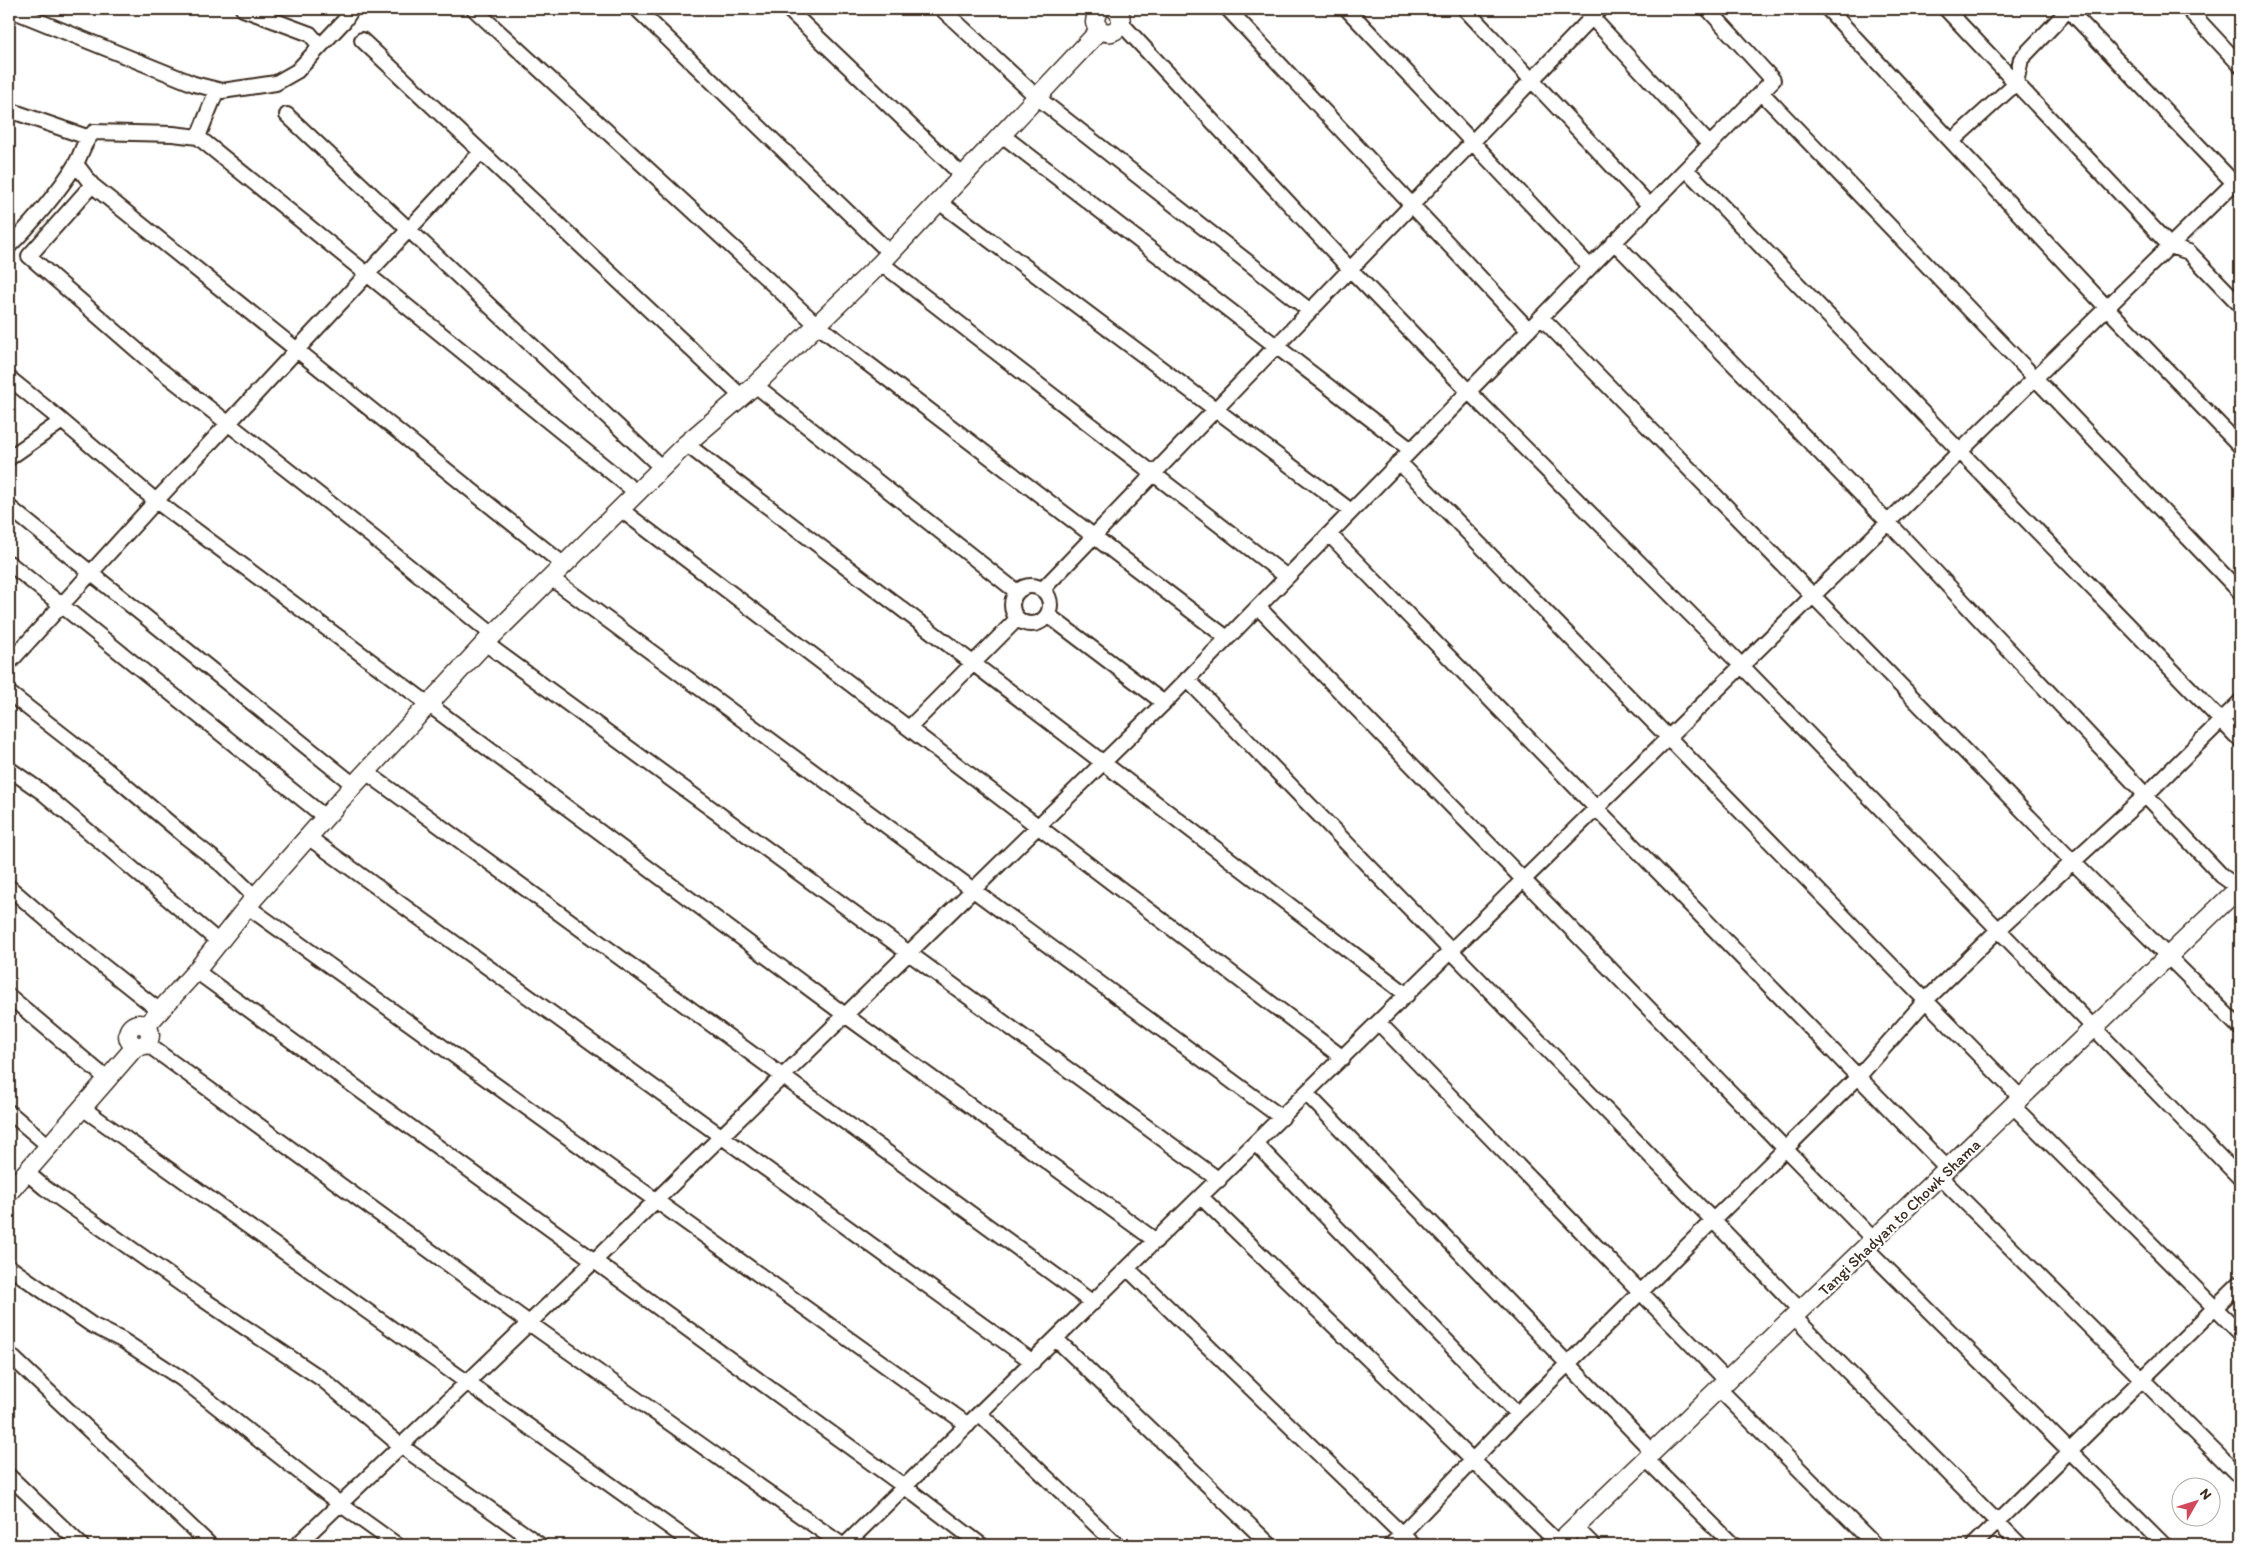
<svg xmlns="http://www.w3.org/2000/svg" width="2249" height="1554" viewBox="0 0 2249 1554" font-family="Itim,sans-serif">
<rect width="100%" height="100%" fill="#fff"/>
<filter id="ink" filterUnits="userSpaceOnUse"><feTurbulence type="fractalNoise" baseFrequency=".02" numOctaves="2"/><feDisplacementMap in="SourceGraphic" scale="10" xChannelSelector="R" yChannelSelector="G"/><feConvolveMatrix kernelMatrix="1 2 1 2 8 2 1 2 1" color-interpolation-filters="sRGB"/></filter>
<g filter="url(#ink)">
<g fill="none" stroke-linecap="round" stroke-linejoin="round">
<defs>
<path id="minor" d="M9,9L194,84L222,91L276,83L297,71L344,21L352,9
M243,9L310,34L320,46
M474,9L816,324L1227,638
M637,9L890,253
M788,9L963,176
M942,9L1038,98L1309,310
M1228,9L1529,330
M1347,9L1590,267
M1465,9L1650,206
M1584,9L1710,145
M1828,9L2107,308L2240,446
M1946,9L2170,246L2189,252L2240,305
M2068,9L2234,183
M2188,9L2240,65
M1121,23L1349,268L1468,391L1743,667L2240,1178
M362,40L741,396
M1761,92L2240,592
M9,110L87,137
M287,115L662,468
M1002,135L1411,450
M198,137L217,90
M1952,141L2016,83L2021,59L2069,9
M76,164L92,185L29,256L154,365L375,539L493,635
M1686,169L2240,740
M92,185L564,565
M939,202L1351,511
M1614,242L1889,523L2222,876L2239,888
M9,246C29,227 61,189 75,165C82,154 83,141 94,132L173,134L198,137L637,493
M881,263L1287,577
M1541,317L2072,861L2240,1028
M9,378L62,421L9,458
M755,385L1017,592
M62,421L156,501L845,1015L1156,1241
M686,444L1407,995
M1399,462L2022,1099
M9,507L354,785
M620,509L1343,1058
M1329,534L1948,1169
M9,563L326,818
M551,578L1282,1118
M1012 605a19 19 0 1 1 38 0a19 19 0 1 1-38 0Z
M1043,589L1600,9
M1258,607L1874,1240
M1048,615L1164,703
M485,643L1219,1180
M9,663L156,501L481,152
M1187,679L1801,1311
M9,693L96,761L186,837L222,865L255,897
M909,728L1017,619
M9,769L42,792L219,942
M366,772L1093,1303
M308,837L1033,1362
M9,887L68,938L161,1012
M248,907L968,1425
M196,971L905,1487L981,1545
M9,996L106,1078
M1379,1023L1727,1381
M147,1044L529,1323L842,1545
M1307,1094L1653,1452
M81,1107L695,1545
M2014,1107L2240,1333
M9,1112L49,1146
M1256,1144L1517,1414
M26,1172L45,1188L201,1298L322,1379L401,1446L540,1545
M1940,1177L2240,1477
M1201,1197L1558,1543
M1866,1248L2164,1545
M9,1267L92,1325L122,1340L182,1379L340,1504L397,1545
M1128,1269L1413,1545
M1794,1317L2020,1545
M1056,1339L1270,1545
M9,1354L210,1545
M1719,1389L1875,1545
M980,1414L1117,1545
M1646,1459L1733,1545
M9,1476L81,1545
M1575,1527L1593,1545
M297,1545L594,1261L1164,703L1773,80L1708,9
M845,1545L2240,177
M1391,1545L1517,1414L1858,1077L1926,1000L1998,930L2146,795L2240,702
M1974,1545L2240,1283"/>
<path id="major" d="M1101,9L1096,14L1095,23L1100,30C1109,35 1117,32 1121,23L1120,13L1115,9
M128 1035a11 11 0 1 1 22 0a11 11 0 1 1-22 0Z
M146,1026L196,971L255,897L354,785L485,643L686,444L755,385L881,263L1100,30
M9,1192L136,1046
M1556,1545L2240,887"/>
</defs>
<!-- minor casing -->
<use href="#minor" stroke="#3b2a1e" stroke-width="18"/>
<!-- major casing -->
<use href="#major" stroke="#3b2a1e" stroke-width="21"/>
<!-- minor -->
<use href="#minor" stroke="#fff" stroke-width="14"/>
<!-- major -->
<use href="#major" stroke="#fff" stroke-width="18"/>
</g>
</g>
<g text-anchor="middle" stroke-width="4.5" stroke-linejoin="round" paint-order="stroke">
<!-- street labels -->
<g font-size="16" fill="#3b2a1e" stroke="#fff">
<text transform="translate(1899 1217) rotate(-44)" y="6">Tangi Shadyan to Chowk Shama</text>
</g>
</g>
<!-- margin -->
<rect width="2249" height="1554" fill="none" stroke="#fff" stroke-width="30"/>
<rect x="15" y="15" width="2219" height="1524" fill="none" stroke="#3b2a1e" stroke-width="2" filter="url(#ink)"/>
<!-- north arrow -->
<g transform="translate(2196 1502) rotate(51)"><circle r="24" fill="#ffffff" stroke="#b1aaa5"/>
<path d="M0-4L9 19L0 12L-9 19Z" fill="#d1495b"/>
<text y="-8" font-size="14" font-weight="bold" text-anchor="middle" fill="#3b2a1e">N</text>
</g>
</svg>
